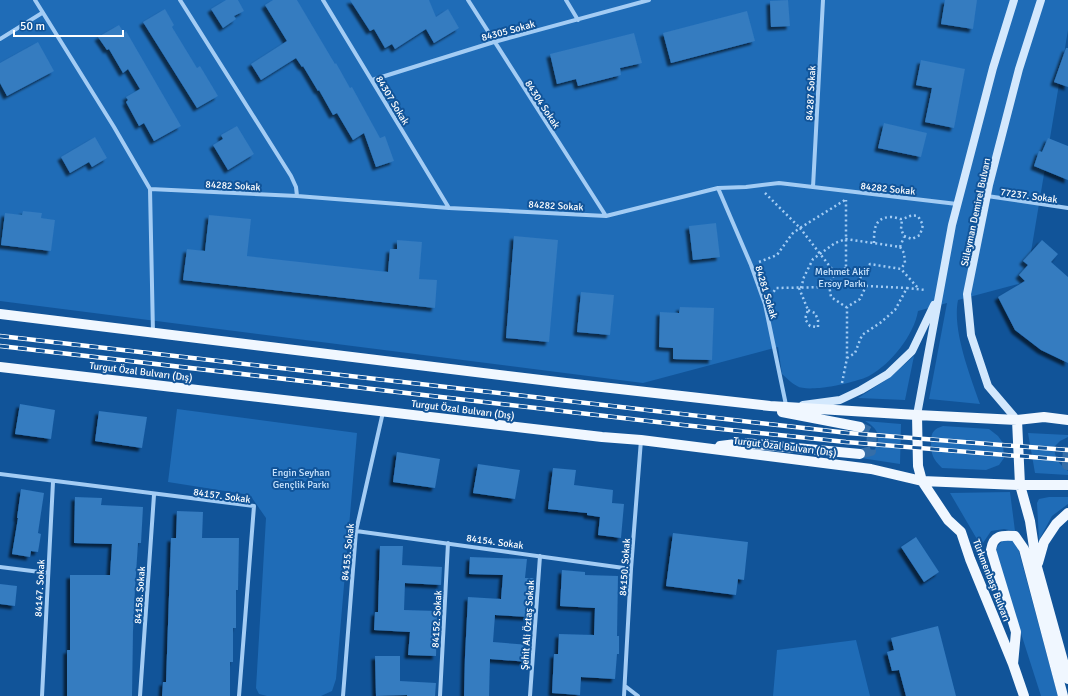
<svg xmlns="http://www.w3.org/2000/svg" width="1068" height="696" viewBox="0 0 1068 696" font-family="Signika,sans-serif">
<defs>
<filter id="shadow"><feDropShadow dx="-3.5" dy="3.5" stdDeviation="1" flood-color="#0009"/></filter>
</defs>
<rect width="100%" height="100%" fill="#115499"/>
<!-- green -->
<path fill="#1f6cb7" d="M0,0H1068V30L1026,282L958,300C952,330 970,375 980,404L929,399L947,303L918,311C914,335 891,364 869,376C862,380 836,386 827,387C820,388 803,390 797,386C791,383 787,378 782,374L778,347L643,383L0,301Z
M914,356L905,400L858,398L889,378Z
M177,409L357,433L336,679L332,691L321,696H267L259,694L256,688L266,518L250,495L168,482Z
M865,421L901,424L900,464L861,458C865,457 870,455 872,453C875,450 876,447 877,444C880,432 875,427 865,421Z
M943,426L989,429L998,436L1003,443L1004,458L999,465L986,470L942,468C933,459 931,455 931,442C931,432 934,429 943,426Z
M1028,433L1068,435V437L1060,441L1054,447C1055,459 1059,464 1068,471V475L1035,473Z
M1010,492L1015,531L1004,529L991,531L981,546L950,493Z
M1049,497H1068V504L1052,516L1039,540L1037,503L1039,499Z
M1013,540L1018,548L1058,696H1041L996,555L997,547L1002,541Z
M856,640L870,696H773L777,650Z"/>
<!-- building -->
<path fill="#347bc0" filter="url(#shadow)" d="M226,0H238L244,11L234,16L236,19L223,28L211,9Z
M273,0H297L335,64L336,63L350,88L352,87L380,138L385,136L394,161L376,167L364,133L353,140L337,113L333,115L319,90L318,91L303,66L302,67L296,58L261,80L251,64L287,41L265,5Z
M350,0H429L436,17L448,9L459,28L434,43L426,29L395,49L392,44L385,48L374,29L370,31Z
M788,0L790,26L771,27L770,1Z
M945,0H977L973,29L941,24Z
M165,9L174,25L172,27L197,68L200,66L218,96L197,108L143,22Z
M747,11L755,41L671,63L663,33Z
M119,25L124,33L126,31L181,126L154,141L144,123L139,126L126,102L128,100L126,97L140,89L128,69L123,73L109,49L107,50L98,37Z
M634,33L642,63L620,68L621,75L578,86L576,79L557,84L550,54Z
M38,42L54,71L7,96L0,83V63Z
M1066,48H1068V87L1054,82Z
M921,60L965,69L954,128L925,122L932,88L916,85Z
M884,123L927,133L921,157L878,148Z
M237,126L254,154L228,170L213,145L223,139L221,135Z
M95,137L107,158L92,167L89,162L70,173L61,157Z
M1048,138L1068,146V180L1034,166L1039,151L1042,152Z
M23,211L42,213L41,218L55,220L51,251L1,245L5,213L22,215Z
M209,215L251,219L247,256L388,272L390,249H397V240L422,242L419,279L437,280L435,308L183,280L187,249L205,251Z
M716,223L720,257L693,260L689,226Z
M514,236L558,240L549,342L506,338Z
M1042,240L1058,254L1051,262L1068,277V363L1041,350L1015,330L998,297L1025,281L1019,275L1028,265L1023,261Z
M581,292L614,295L610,335L577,332Z
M680,307L714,308L712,360L673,359V348L659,347L660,312L679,313Z
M20,404L55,410L51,439L15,434Z
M99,411L147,417L142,448L95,441Z
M397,452L440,459L435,488L393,482Z
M478,464L520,470L515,499L473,493Z
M553,468L576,470L574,485L613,490L612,503L624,504L621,538L598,535L600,517L587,515V513L548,509Z
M21,489L44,493L38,533L41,534L38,552L31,551L30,557L12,554L18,518H17Z
M75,497L102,498L101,505L143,507L141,543H138L135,589L133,631L132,696H67V650H70V575H110L112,544L74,543Z
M177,511L203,512L202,538H239L238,590H236V628H233V662H230V696H162L163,682H166L171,538H176Z
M673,533L748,542L744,580L738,579L736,595L666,586Z
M916,537L939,572L924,582L901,547Z
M380,546H403L402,565L442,567L441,585L405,583L404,610L437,611L436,656L408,655L410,632L374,630L375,612H378Z
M470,557L527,559L525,578H534L529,617L495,615L493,642L530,645L529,662L490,659L489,696H464L465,656L468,597L501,599L503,575L469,574Z
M562,570L585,572V575L618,576L617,636H619V654H617L615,679L581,677L580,695L552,693L554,654H558L559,634L594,635L595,608L560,606Z
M0,584L17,586L15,606L0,604Z
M938,626L956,696H906L899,670L892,671L887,652L894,650L891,638Z
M375,656H400V681L436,683L435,696H407V695L376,696Z"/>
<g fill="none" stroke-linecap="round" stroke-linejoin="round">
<!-- primary-tunnel -->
<path stroke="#356ea8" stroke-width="10" stroke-dasharray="10 5" stroke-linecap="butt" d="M860,427L872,433L871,451L860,454
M1068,447L1067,465H1068"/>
<!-- path -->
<path stroke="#a3ccf4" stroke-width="2.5" stroke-dasharray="2 3" stroke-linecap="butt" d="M765,193L800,228L845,200
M874,243C874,230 874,218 890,217C894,217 897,218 900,219C907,219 908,214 918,216L923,225L920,235L912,239L904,236L901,229L902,219
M900,247L904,237
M759,262L777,255L792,234L800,228L835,273L829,285L831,297L846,307
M835,273L846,268
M860,277L870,264L901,269L918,288
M866,286L907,288
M799,288L808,310L805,319L810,326L818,327V320L815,313L808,310
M801,288L804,277L813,259L835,243L846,239L900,247L904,253L905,263L901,269
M771,296L776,288L829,287
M847,358L855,353L862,335L880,323L895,310L907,288L925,290
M842,383L847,358V307L860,299L866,286L860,277L846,268V200"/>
<!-- street -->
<path stroke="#a3ccf4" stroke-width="4" d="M35,0L114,127L150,189L153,333
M180,0L291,176L296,187L297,196
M323,0L449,208
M468,0L606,216
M566,0L578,20
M0,39L42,13
M372,80L494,42L649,0
M813,187L823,0
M718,188L751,265L765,304L786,405
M150,189L297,196L449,208L606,216L718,188L746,187L779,183L957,204
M987,196L1068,208
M0,474L254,506L239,696
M356,531L631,569
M0,567L48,573
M625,686L638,696
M42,696L53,482
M140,696L154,495
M343,696L356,531L383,412
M440,696L448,543
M530,696L540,556
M624,696L631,569L641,440"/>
<!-- secondary -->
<path stroke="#d3e8fd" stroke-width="8" d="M803,405L840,400L861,390L888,374L912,351L934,305
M917,415L952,225L993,68L1014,0
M1017,420L988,386L971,335L967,294L989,185L1019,69L1041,0"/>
<!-- primary -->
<path stroke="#f0f7ff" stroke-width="10" d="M0,314L566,383L770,406L917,415L1017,420L1044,417L1068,420
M0,367L602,437L641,440L871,469L922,481L1020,485H1068
M782,412L860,427
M917,415L918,466L922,481L948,520L961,532L970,559L1013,664L1024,696
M1017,420L1020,485L1030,521L1037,567L1068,679
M720,446L744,443L860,454
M1038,563L1044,542L1056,524L1068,513
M1013,664L1016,632L991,550C993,535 1002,535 1015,536L1024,549L1063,696"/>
<defs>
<path id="rail" d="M0,336L848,433L1068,450
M0,346L683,425L846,442L1068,460"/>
</defs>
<!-- rail casing -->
<use href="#rail" stroke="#fff" stroke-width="4.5"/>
<!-- rail -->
<use href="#rail" stroke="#115499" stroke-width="3" stroke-dasharray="9" stroke-linecap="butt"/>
</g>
<g text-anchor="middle" stroke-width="4" stroke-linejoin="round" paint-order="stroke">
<!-- street labels -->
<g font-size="10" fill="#fff" stroke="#115499">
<text transform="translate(508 30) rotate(-15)" y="4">84305 Sokak</text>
<text transform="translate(810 93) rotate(-87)" y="4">84287 Sokak</text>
<text transform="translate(393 100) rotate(59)" y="4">84307 Sokak</text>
<text transform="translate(543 104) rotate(57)" y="4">84304 Sokak</text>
<text transform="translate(233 185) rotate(3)" y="4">84282 Sokak</text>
<text transform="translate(888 188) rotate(6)" y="4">84282 Sokak</text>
<text transform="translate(1029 195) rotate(8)" y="4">77237. Sokak</text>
<text transform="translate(556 205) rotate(3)" y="4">84282 Sokak</text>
<text transform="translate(975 212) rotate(-78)" y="4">Süleyman Demirel Bulvarı</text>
<text transform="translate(767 292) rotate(73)" y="4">84281 Sokak</text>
<text transform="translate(141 371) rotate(7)" y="4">Turgut Özal Bulvarı (Dış)</text>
<text transform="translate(463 409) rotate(7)" y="4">Turgut Özal Bulvarı (Dış)</text>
<text transform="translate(785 446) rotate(7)" y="4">Turgut Özal Bulvarı (Dış)</text>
<text transform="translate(222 495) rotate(8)" y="4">84157. Sokak</text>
<text transform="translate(495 541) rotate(8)" y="4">84154. Sokak</text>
<text transform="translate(347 552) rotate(-84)" y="4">84155. Sokak</text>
<text transform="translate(624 567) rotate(-86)" y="4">84150. Sokak</text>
<text transform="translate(992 580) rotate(69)" y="4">Türkmenbaşı Bulvarı</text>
<text transform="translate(39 588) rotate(-87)" y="4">84147. Sokak</text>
<text transform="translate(139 595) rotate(-86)" y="4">84158. Sokak</text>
<text transform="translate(436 619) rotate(-87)" y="4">84152. Sokak</text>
<text transform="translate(527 625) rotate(-86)" y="4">Şehit Ali Öztaş Sokak</text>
</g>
<!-- park labels -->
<g font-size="10" fill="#cbe5fe" stroke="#115499">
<text x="842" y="275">Mehmet Akif<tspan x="842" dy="12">Ersoy Parkı</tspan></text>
<text x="301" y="476">Engin Seyhan<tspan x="301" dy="12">Gençlik Parkı</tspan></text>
</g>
</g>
<!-- scale -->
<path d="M14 30v6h109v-6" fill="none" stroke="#ffffff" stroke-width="2"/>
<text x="20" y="30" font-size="12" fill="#ffffff" stroke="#115499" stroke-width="3" paint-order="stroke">50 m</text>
</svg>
